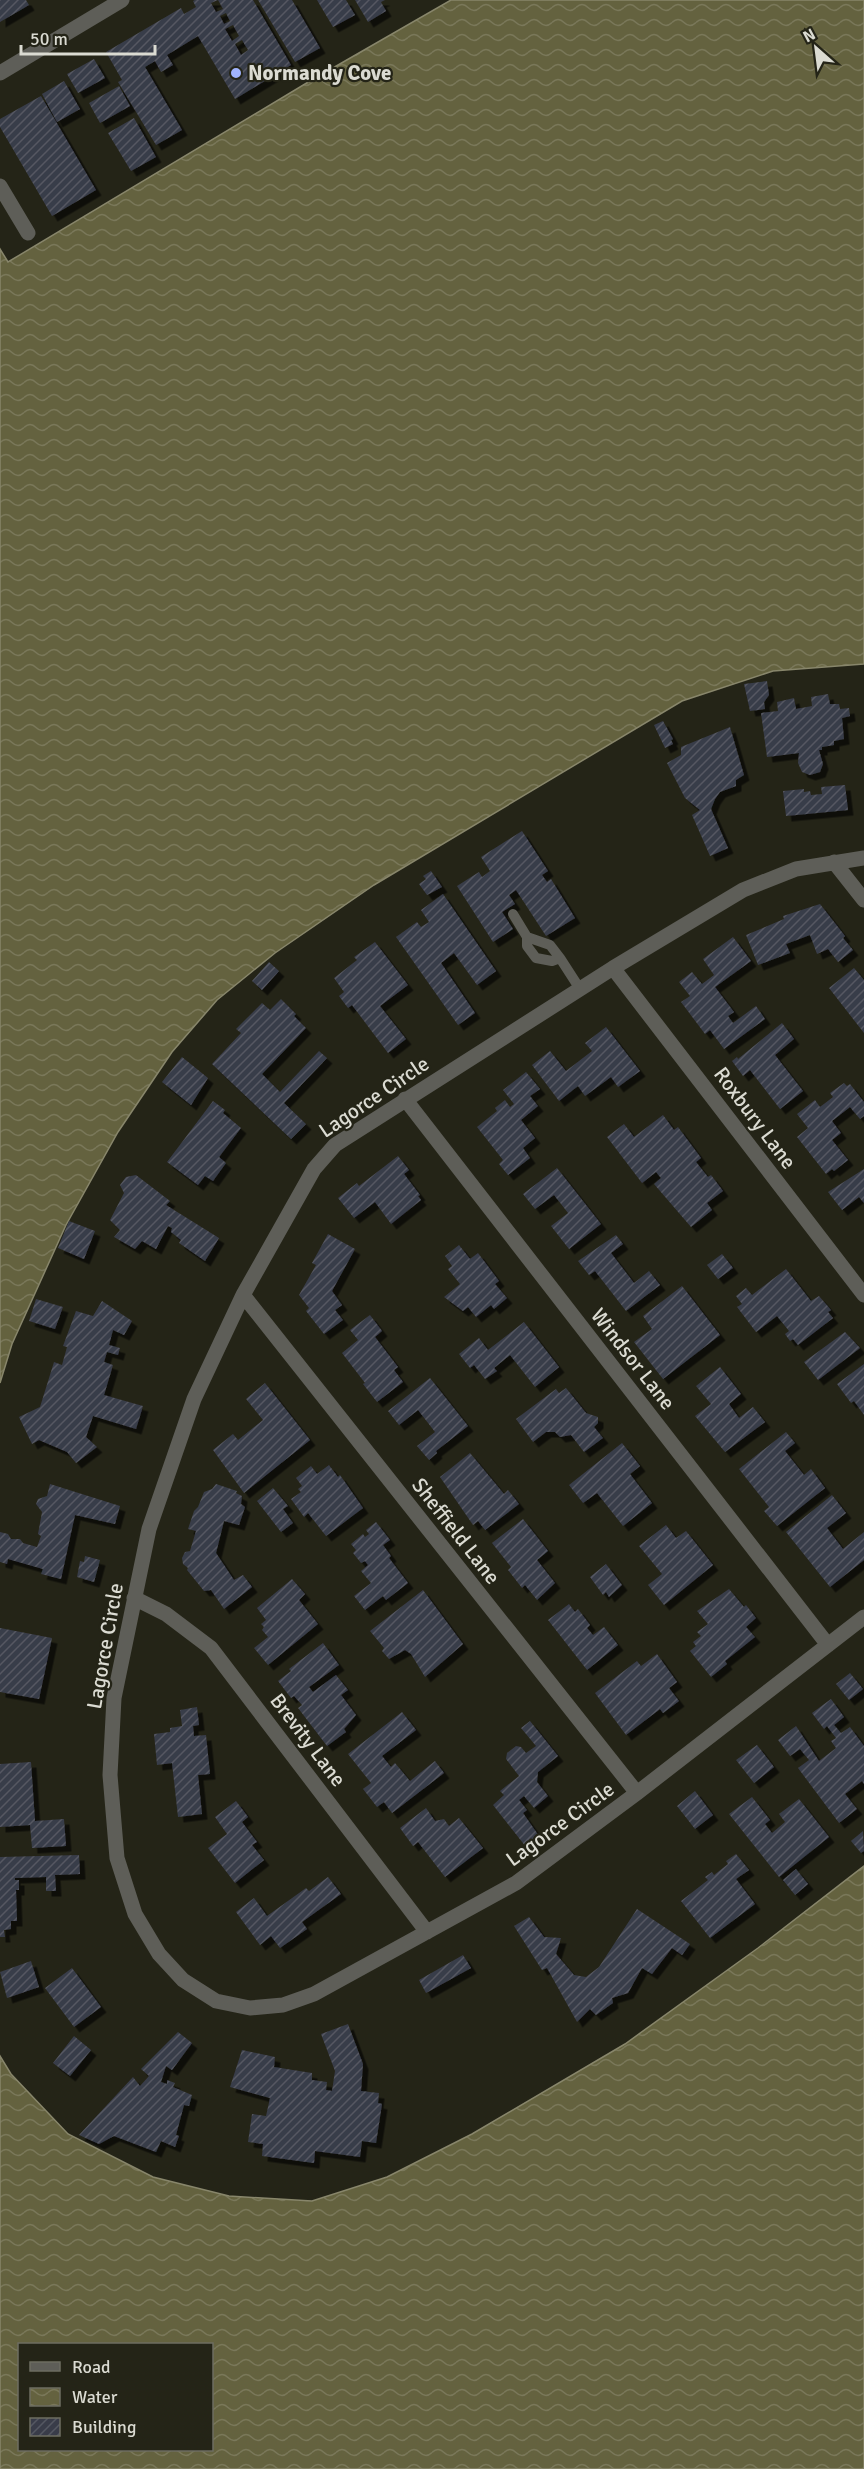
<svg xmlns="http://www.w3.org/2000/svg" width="864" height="2469" viewBox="0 0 864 2469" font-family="Signika,sans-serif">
<defs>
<pattern id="water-waves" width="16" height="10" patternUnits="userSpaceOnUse" patternTransform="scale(1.5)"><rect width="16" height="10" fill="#64623f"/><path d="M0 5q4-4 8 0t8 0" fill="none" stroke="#7a785a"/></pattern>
<pattern id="building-hatch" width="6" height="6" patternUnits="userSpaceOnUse" patternTransform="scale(1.5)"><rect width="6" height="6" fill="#393c49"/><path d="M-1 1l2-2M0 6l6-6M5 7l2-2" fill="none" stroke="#555862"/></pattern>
<filter id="shadow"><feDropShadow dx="5.5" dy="5.5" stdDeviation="0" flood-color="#0009"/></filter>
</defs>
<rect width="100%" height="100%" fill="#242417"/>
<!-- water -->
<path fill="url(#water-waves)" stroke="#88866b" stroke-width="1.5" fill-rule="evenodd" d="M451,0H864V664L773,671L682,701L374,885L275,953L217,1000L172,1052L118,1132L66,1225L12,1344L0,1383V249L8,262L305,84Z
M864,1866V2469H0V2056L11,2074L68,2134L153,2177L229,2196L312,2201L387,2177L472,2134L625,2044L758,1948ZM212,2344V2450H20V2344Z"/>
<!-- building -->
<path fill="url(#building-hatch)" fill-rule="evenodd" filter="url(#shadow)" d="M0,0H26L29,5L0,22Z
M195,0H218L211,3L216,12L223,9L218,0H253L291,65L235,99L198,36L167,55L173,65L161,72L155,61L145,67L182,130L156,145L118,82L122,80L106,52L181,8L184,14L196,7L193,1ZM226,13L230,21L224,24L220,16ZM233,25L239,36L232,41L225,29ZM242,40L248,50L241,55L235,44ZM258,68L262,74L255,78L251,71Z
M258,0H292L320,48L295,62Z
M317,0H346L355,15L333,27Z
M355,0H385L381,2L386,11L368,22Z
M94,59L105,78L78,93L67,74Z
M64,81L80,109L57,122L42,94Z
M119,86L130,106L100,123L89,103Z
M41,96L96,190L52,216L0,127V119Z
M134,118L156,157L131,171L108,133Z
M767,681L769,695L764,702L765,709L750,711L744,684Z
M828,694L830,704H839L840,709L849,708L850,716L842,718L844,739L834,741V745L822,747V750H819L823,764L820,772L810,775L802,772L798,763L799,753L767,757L761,713L778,711L777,702L794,698L796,709L812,706L811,697Z
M663,721L673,739L671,740L673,744L665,748L654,725Z
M730,727L744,775L736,780V786L720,792L715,799L711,809L728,848L710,856L692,815L700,810L685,798L667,763L681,755V747Z
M845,785L848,810L786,816L783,791L804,789V792L810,791L811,795L822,794L821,787Z
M522,831L548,871L542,875L547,882L551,879L575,918L546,936L516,890L509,895L515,904L502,912L513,929L493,942L457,886L479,872L482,877L490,871L481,857Z
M431,871L442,887L427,895L419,884L426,879L423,876Z
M443,894L496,971L477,985L454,953L441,963L475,1013L458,1025L396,937L417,922L421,927L429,922L421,910Z
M820,904L845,936L843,938L853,950L838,962L828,949L817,954L810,935L786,944L790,953L758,965L746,935L784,919L783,916Z
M733,937L751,961L715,987L734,1012L728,1016L733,1023L756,1006L765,1019L724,1049L710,1030L705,1034L681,1002L690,996L679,982L692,972L702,984L714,975L703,959Z
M375,942L408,985L380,1006L406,1039L388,1053L352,1005L348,1008L339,996L344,992L334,978L357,960L354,957Z
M269,962L279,971L262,990L252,981Z
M854,968L864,980V1033L829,988Z
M281,999L296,1014L294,1016L306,1028L262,1074L280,1092L319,1051L327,1058L284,1103L306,1124L291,1139L212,1064L241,1033L236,1029L262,1003L270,1010Z
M782,1023L794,1039L775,1055L803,1091L780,1109L750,1070L743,1076L732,1061L737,1057L738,1059Z
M606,1027L640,1071L618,1087L611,1077L585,1096L578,1086L559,1101L532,1065L550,1051L566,1071L592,1051L585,1043Z
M182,1057L208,1078L191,1105L162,1082Z
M526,1072L540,1089L530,1096L538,1106L521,1120L535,1138L523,1148L530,1158L508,1175L499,1164L503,1160L477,1127L497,1111L495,1108L505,1100L510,1107L514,1104L503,1090Z
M844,1083L847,1086L850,1084L864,1102V1116L860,1119L850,1107L832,1121L841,1133L832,1140L848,1160L834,1171L832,1169L826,1174L797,1137L808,1128L797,1114L815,1100L820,1107L833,1097L830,1093Z
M213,1101L225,1110L223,1113L241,1128L219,1157L226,1163L213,1181L205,1176L198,1185L167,1162Z
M663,1115L674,1130L678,1127L701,1158L696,1162L708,1177L711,1175L723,1191L707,1203L712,1210L691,1227L654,1184L661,1178L656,1172L642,1183L607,1137L624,1124L634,1137Z
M398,1156L409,1170L404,1174L420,1195L418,1196L421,1200L391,1224L375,1202L354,1218L338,1198L357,1183L359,1186Z
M557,1168L601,1224L569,1249L551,1226L568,1213L554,1195L535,1209L523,1194Z
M864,1169V1203L859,1197L842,1210L828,1192Z
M136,1175L170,1201L166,1205L219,1238L205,1261L179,1243L181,1240L171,1232L172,1228L168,1226L156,1249L142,1241L135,1249L114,1237L120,1230L110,1220L124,1193L120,1185L126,1177Z
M69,1221L95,1231L84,1259L58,1248Z
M328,1234L355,1249L332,1291L342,1305L335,1310L343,1320L324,1334L306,1311L309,1308L299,1295L316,1265L312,1263Z
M616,1235L623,1244L611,1253L634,1283L649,1271L660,1285L626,1311L595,1271L589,1275L578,1261Z
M459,1245L470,1259L478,1253L499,1281L495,1284L507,1298L494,1309L491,1305L476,1317L468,1307L463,1311L444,1297L460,1284L448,1269L452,1266L445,1256Z
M722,1254L733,1268L718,1279L707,1265Z
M786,1269L811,1301L819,1296L831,1310L828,1312L833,1318L798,1345L793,1339L790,1341L785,1334L789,1331L777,1316L756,1332L737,1307L742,1304L736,1296L746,1288L752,1295Z
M682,1286L720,1335L663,1379L634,1342L652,1329L643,1316Z
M36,1299L63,1307L55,1329L29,1321Z
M102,1301L132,1321L124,1335L113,1330L109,1345L120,1348L118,1355L107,1352L104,1362L113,1365L104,1395L143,1406L136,1429L93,1416L86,1437L97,1447L76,1463L67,1452L39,1440L32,1444L19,1417L40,1407L54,1362L62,1365L67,1347L63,1346L76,1311L93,1316Z
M370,1315L382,1331L375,1337L398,1367L394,1370L403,1382L377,1402L363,1384L365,1383L342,1353L358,1340L350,1330Z
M524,1322L559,1367L535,1387L510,1355L494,1368L497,1371L485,1379L474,1365L470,1368L459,1354L479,1338L488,1350Z
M845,1332L860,1348L818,1380L804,1362Z
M864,1364V1415L854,1401L851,1403L837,1384Z
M720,1367L741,1394L729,1404L739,1418L753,1407L765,1422L725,1452L695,1416L711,1404L696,1386Z
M430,1378L468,1426L436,1451L437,1453L429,1460L417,1446L435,1432L418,1410L399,1425L388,1411Z
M265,1383L310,1440L244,1493L213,1450L233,1434L238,1440L263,1420L246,1399Z
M566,1388L586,1413L598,1417V1423L594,1427L603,1438L584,1452L571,1435L560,1437L555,1432H546L533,1442L516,1419L556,1389L559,1393Z
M786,1432L795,1443L785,1451L804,1475L811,1469L825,1488L777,1526L764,1511L769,1507L739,1469Z
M622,1443L640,1466L630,1474L652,1503L623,1526L597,1493L583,1503L569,1485Z
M470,1453L504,1494L508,1490L519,1504L485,1530L478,1521L473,1525L440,1477Z
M329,1465L338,1477L340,1475L363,1508L326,1536L308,1513L304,1517L291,1499L301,1492L298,1489L302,1486L296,1478L311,1466L317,1474Z
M50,1484L120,1506L115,1524L75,1515L61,1579L41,1574L43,1569L8,1559L7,1564L0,1562V1532L8,1534L11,1539H20L23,1543L37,1547L41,1536L38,1534L42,1512L36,1504L38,1499L47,1496Z
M216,1484L237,1491L236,1493L242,1496L241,1504L245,1507L239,1525L224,1521L216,1553L234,1580L243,1575L252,1587L224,1609L211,1590L204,1591L187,1570L188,1568L183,1564L182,1558L185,1552L190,1551L196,1531L188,1529L194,1511L198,1507L204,1492L212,1489Z
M273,1488L288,1506L283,1509L293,1523L281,1532L257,1501Z
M832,1495L846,1513L827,1528L843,1549L864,1532V1560L830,1587L786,1532Z
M523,1519L548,1551L537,1560L555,1583L537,1600L525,1585L522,1588L508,1570L511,1567L492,1543Z
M376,1522L390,1540L383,1545L391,1556L389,1558L408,1583L386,1600L383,1596L365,1610L354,1596L371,1583L361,1571L368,1565L365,1561L361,1563L353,1553L356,1550L351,1544L363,1534L365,1537L369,1534L366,1530Z
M666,1525L676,1538L686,1531L713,1565L664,1605L648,1585L662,1574L639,1546Z
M85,1556L100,1560L94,1582L77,1577L80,1561L84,1562Z
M606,1564L622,1585L609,1597L606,1592L603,1595L590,1577Z
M292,1579L305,1594L299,1600L318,1624L268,1665L254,1648L268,1637L262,1630L264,1627L261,1624L266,1620L257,1608Z
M729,1589L744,1607L746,1605L756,1618L746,1627L755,1637L725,1661L727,1664L711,1677L690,1651L696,1646L693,1642L701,1636L697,1632L708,1624L697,1611Z
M423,1590L463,1644L425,1677L411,1654L405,1650L389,1659L382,1651L384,1648L370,1631Z
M569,1604L575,1612L578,1609L590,1625L587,1628L593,1635L604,1627L618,1645L587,1670L548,1620Z
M0,1628L52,1638L39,1699L0,1692Z
M323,1643L339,1665L309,1687L313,1692L336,1675L348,1690L341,1695L356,1715L344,1729L346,1732L327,1746L298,1708L302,1705L294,1696L291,1698L278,1681L291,1671L289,1669Z
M657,1654L677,1682L669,1688L679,1701L663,1713L660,1709L626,1735L595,1693L637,1661L641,1666Z
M850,1673L863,1689L849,1700L836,1684Z
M831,1699L844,1717L834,1725L841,1733L850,1727L864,1746V1784L862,1781L845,1794L857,1809L839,1823L798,1768L809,1760L800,1749L790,1756L778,1740L796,1726L819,1761L836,1748L831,1741L836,1738L827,1726L824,1729L812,1713Z
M197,1707L199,1725L193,1726L194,1736L206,1735L210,1774L198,1775L202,1814L178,1817L172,1763L157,1765L154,1734L170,1732V1728L182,1726L180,1710Z
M402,1712L416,1730L382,1756L391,1767L395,1763L410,1781L435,1761L444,1773L392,1813L384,1802L377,1807L363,1789L371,1783L348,1754Z
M530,1721L558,1756L538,1772L537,1782L548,1796L534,1808L524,1796L519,1800L527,1810L523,1813L539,1836L526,1847L493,1805L504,1795L500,1791L519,1776L506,1759L507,1753L516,1746L521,1747L526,1753L536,1746L521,1728Z
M757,1745L774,1767L754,1783L736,1760Z
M31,1762L35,1821L64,1819L66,1846L32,1848L30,1825L0,1827V1764Z
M695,1791L713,1815L695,1829L677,1806Z
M752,1797L770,1820L765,1824L772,1833L785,1822L779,1814L799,1799L829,1837L779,1877L729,1814Z
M236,1801L248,1817L242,1822L257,1842L252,1845L264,1860L235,1883L208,1848L227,1834L215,1817Z
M426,1808L435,1821L444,1819L449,1826L459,1818L483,1848L445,1877L418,1842L413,1846L400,1828Z
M863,1831L864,1851L861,1853L851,1841Z
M736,1854L749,1870L736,1879L755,1904L710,1938L681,1901L708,1880L705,1877L712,1872L714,1875L728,1864L726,1861Z
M79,1855L80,1874L55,1875L56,1891H46V1877L15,1878V1880H19V1890H16L17,1921H11V1929L4,1930L5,1937H0V1857Z
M796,1869L808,1884L795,1895L783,1880Z
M328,1877L341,1894L302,1922L307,1929L280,1948L271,1936L260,1945L236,1912L254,1898L267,1916L306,1888L309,1891Z
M637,1909L690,1944L682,1955L672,1948L652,1974L642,1968L628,1993L612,1998L613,2003L596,2015L590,2009L577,2022L547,1968L542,1970L514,1926L529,1917L544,1937L561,1938L556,1954L574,1975L586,1977L599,1967Z
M463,1955L471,1968L426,1993L419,1980Z
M31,1961L39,1987L7,1998L0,1972Z
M72,1968L101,2007L74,2027L45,1988Z
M348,2024L363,2064L361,2091L379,2093L378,2103L382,2104L376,2143L362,2141L360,2157L315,2151L314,2163L262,2156L263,2144L248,2142L252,2114L266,2116L270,2098L230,2087L242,2050L275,2057L274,2067L312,2073V2080L327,2082L326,2090L332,2091L335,2071L321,2034Z
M178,2032L192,2043L172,2070L166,2066L161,2082L167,2084V2080L175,2083L173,2087L192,2095L189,2106L184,2105L176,2135L179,2136L175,2147L161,2141L156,2152L114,2136L99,2144L79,2135L133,2077L140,2086L149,2076L141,2069Z
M74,2036L91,2050L70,2076L53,2063Z"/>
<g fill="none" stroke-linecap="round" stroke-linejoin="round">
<!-- service -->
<path stroke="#5e5e58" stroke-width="10" d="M513,914L527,937
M560,958L550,945L527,937V946L536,958L552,961L560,958L580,989"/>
<!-- minor -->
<path stroke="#5e5e58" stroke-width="15" d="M0,73L122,0
M0,186L28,233
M864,858L796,869L743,890L613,968L335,1145L314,1169L243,1295L194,1399L149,1529L114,1698L110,1775L117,1858L135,1914L159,1954L183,1980L216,2001L250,2008L283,2005L314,1994L516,1883L637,1793L864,1617
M834,862L864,900
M613,968L864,1295
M405,1099L828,1645
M243,1295L637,1793
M134,1598L166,1614L211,1648L427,1932"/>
</g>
<!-- markers -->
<circle fill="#a0b3fd" stroke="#242417" stroke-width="2" cx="236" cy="73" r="6"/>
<g text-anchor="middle" stroke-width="4.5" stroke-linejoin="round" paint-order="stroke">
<!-- poi labels -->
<g font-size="21" font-weight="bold" fill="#dbdbd2" stroke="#242417" text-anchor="start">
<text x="248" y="80">Normandy Cove</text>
</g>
<!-- street labels -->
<g font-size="21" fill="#dbdbd2" stroke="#242417">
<text transform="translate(374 1097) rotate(-34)" y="7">Lagorce Circle</text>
<text transform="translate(755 1118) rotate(53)" y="7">Roxbury Lane</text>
<text transform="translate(633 1359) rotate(52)" y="7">Windsor Lane</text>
<text transform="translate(456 1531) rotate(52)" y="7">Sheffield Lane</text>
<text transform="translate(105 1646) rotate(-80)" y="7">Lagorce Circle</text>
<text transform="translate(308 1740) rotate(53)" y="7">Brevity Lane</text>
<text transform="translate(560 1824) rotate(-36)" y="7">Lagorce Circle</text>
</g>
</g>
<!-- legend -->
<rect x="18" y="2343" width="195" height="108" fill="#242417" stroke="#6d6d62" stroke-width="1.5"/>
<rect x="30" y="2362" width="30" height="9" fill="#5e5e58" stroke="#6d6d62" stroke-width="1.5"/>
<text x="72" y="2373" font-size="18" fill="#dbdbd2">Road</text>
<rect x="30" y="2388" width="30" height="18" fill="url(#water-waves)" stroke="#6d6d62" stroke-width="1.5"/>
<text x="72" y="2403" font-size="18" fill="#dbdbd2">Water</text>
<rect x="30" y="2418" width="30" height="18" fill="url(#building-hatch)" stroke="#6d6d62" stroke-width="1.5"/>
<text x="72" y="2433" font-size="18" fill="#dbdbd2">Building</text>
<!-- north arrow -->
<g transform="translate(816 48) rotate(332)" stroke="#242417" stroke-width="4.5" paint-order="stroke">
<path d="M0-4.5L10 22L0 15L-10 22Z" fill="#dbdbd2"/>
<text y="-9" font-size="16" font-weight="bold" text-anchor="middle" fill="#dbdbd2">N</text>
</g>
<!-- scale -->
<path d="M21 45v9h134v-9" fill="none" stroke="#dbdbd2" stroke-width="3"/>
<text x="30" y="45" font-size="18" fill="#dbdbd2" stroke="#242417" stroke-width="4.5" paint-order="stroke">50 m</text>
</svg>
